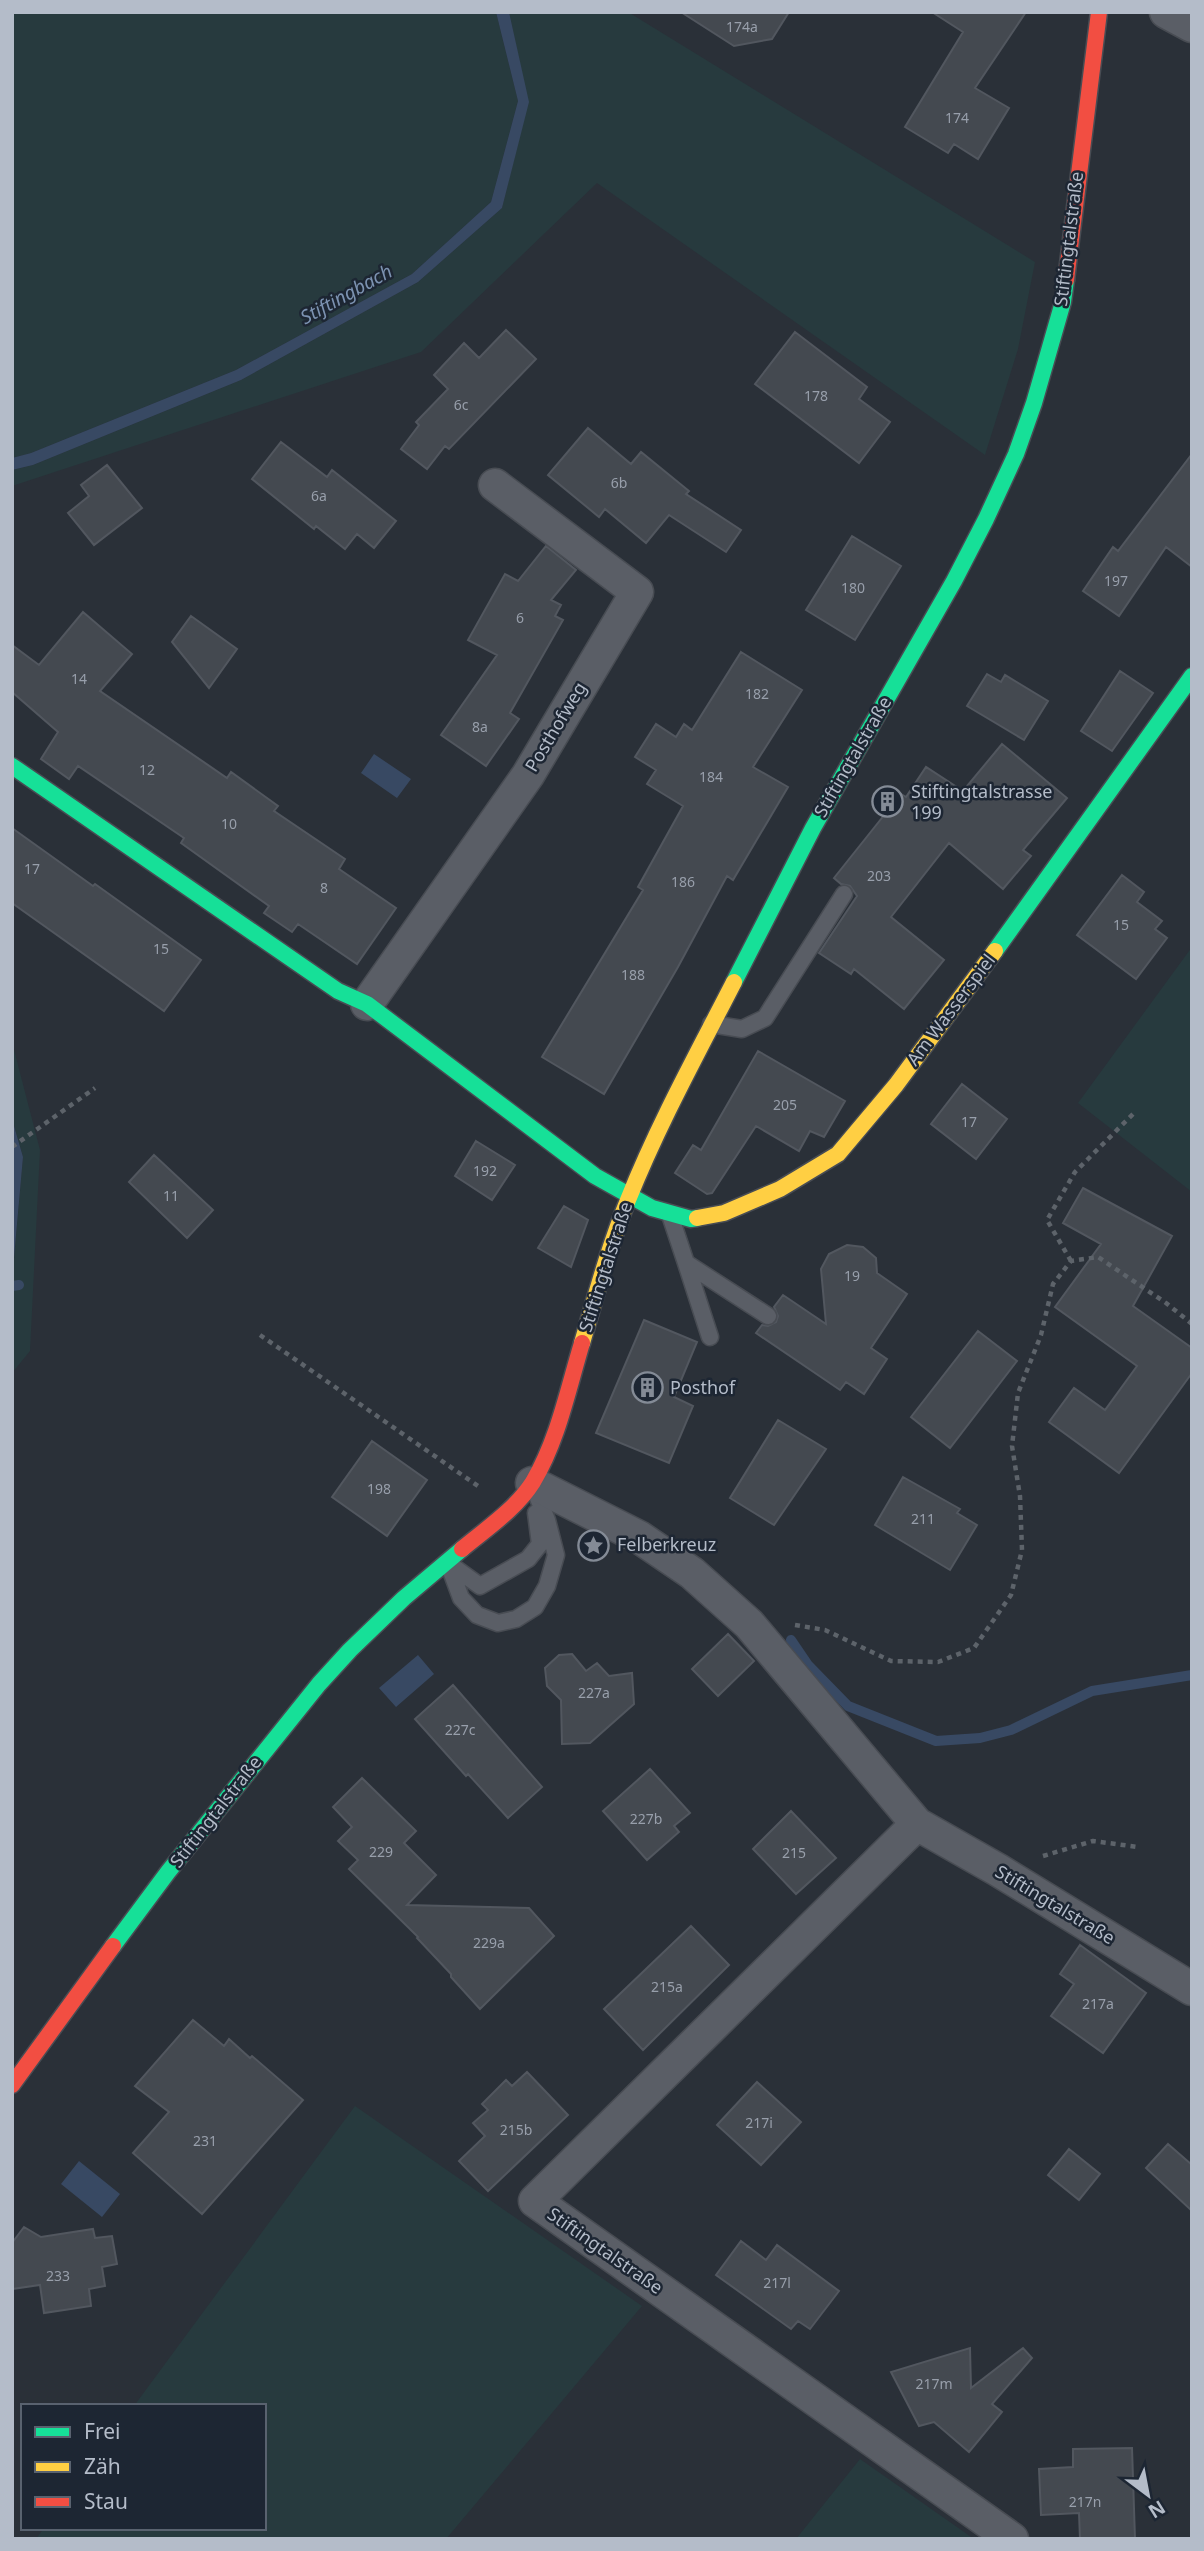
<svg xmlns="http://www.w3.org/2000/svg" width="1204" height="2551" viewBox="0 0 1204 2551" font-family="'Noto Sans',sans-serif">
<rect width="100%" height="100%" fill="#2a3038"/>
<!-- green -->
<path fill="#273a3e" d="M12,12H496L518,101L491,202L412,274L236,370L31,453L12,458Z
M509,12H628L1035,262L1018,349L985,455L597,183L421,352L12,486V470L33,465L241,380L418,282L502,208L528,102Z
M1192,947V1192L1078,1103Z
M12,1042L40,1150L30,1351L12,1373V1280L23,1157L12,1119Z
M355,2106L642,2306L446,2539H36L44,2528H264V2406H134Z
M860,2459L974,2539H796Z"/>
<!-- water -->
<path fill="#384963" d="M496,12H509L529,102L502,208L418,282L241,380L33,465L12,470V458L31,453L236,370L412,274L491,202L518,101Z
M374,754L411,779L397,798L361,773Z
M12,1119L23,1157L12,1280Z
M418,1655L434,1674L396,1707L379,1688Z
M79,2161L120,2194L102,2217L61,2184Z"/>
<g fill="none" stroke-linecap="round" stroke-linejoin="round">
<!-- stream -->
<path stroke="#384963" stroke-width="10" d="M12,1286L19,1285
M791,1640L808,1665L848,1706L936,1741L980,1738L1011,1730L1092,1691L1192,1675"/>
</g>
<!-- building -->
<path fill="#444950" stroke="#52575f" stroke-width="2" d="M681,12H789L772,39L734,46Z
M932,12H1026L975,88L1009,108L978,159L954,144L948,153L905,127L963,32Z
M506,330L536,359L449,449L445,446L427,469L401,449L419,425L416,422L448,389L434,375L464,343L479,358Z
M795,332L867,387L859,399L890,422L859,463L755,384Z
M588,428L631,464L641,452L689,491L686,494L741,530L726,552L669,515L646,543L605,509L599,517L548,475Z
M281,442L327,477L332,470L396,521L374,548L357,534L345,549L316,526L314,529L252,479Z
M1192,454V567L1166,547L1119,616L1083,591L1113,547L1118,551Z
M107,465L142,508L94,545L68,513L89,496L81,485Z
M852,536L901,566L855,640L806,610Z
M546,546L576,570L551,600L561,605L555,616L563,620L510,713L519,719L486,766L441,735L497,655L468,640L505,574L518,581Z
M83,612L132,654L100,691L227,778L231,772L278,806L274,811L345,859L339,869L396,908L357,964L298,924L292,932L264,913L269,906L181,843L184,838L78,766L69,779L41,759L58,732L12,692V645L39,665Z
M191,616L237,649L209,688L172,642Z
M741,652L802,690L753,767L788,787L733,880L727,876L678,967L604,1094L542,1057L643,890L638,887L683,806L647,784L656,770L635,757L656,724L676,737L684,724L692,730Z
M1120,671L1153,693L1112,751L1081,731Z
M987,674L1001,682L1005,675L1048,701L1024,740L967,706Z
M1002,744L1067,798L1023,850L1031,856L1003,889L949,843L891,917L944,960L904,1009L854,969L851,974L819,953L857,896L850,886L841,884L834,878L901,794L906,797L926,767L963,791Z
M12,828L93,886L95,884L201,960L164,1011L12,903Z
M1122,875L1144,892L1137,902L1162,921L1155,929L1167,938L1136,979L1077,935Z
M758,1051L845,1101L824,1137L810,1131L799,1151L756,1126L712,1193L707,1194L675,1173L693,1145L701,1150Z
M962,1084L1007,1119L976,1159L931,1124Z
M476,1141L515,1165L492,1200L455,1176Z
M154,1155L213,1210L187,1238L129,1182Z
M1083,1188L1172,1236L1133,1306L1192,1348V1373L1119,1473L1049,1422L1074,1388L1105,1410L1137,1366L1055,1307L1101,1244L1063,1223Z
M564,1206L588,1220L571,1267L538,1248Z
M847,1245L863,1247L876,1258L877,1273L907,1294L871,1348L887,1359L864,1394L846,1382L840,1390L756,1333L762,1325L768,1326L776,1322L778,1316L774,1307L783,1295L826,1324L821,1269L829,1254Z
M644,1320L697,1342L674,1397L693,1406L669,1463L596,1433Z
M978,1331L1017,1361L950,1448L911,1417Z
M778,1420L826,1449L774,1525L730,1498Z
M372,1441L427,1480L387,1536L332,1497Z
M903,1477L960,1509L957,1513L977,1525L950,1570L875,1525Z
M728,1634L754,1661L718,1696L692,1669Z
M572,1654L586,1671L597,1663L609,1676L632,1673L634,1704L590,1743L562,1744L561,1700L547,1686L545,1668L559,1655Z
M453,1685L542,1787L508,1818L468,1774L466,1776L415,1719Z
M650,1769L690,1813L674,1826L679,1832L647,1860L603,1811Z
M362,1778L416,1831L404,1843L436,1875L407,1905L529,1908L554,1936L480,2009L451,1977V1974L417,1938L418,1937L349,1869L358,1860L338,1841L352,1827L333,1807Z
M791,1811L836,1858L796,1894L753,1849Z
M691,1926L729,1965L643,2050L604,2009Z
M1080,1945L1146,1993L1103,2053L1051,2016L1074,1984L1060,1974Z
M193,2020L224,2046L229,2039L250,2058L252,2056L303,2100L202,2214L133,2153L169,2112L135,2086Z
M527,2072L568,2115L488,2191L459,2161L485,2136L473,2123L488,2110L482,2104L506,2080L512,2086Z
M757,2082L801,2122L761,2165L717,2125Z
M1168,2144L1192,2165V2211L1146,2168Z
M1069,2149L1100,2174L1079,2200L1048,2175Z
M24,2227L41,2237L93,2229L95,2238L112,2236L117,2264L102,2267L105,2286L89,2289L91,2306L44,2313L40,2285L12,2289V2243Z
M741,2241L766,2260L777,2245L839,2291L810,2329L798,2321L791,2329L716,2275Z
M970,2348L971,2388L1023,2348L1032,2358L992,2404L1002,2412L969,2452L934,2422L919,2426L891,2372Z
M1132,2448L1135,2539H1080L1079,2513L1041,2515L1039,2469L1073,2467V2449Z"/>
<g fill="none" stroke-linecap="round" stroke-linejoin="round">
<defs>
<path id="lane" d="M711,1024L742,1029L765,1018L844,894
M670,1215L686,1263L768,1316
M686,1263L710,1337
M448,1563L461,1598L477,1615L498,1623L516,1619L535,1607L547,1586L556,1555L547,1520L533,1486
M448,1563L480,1586L528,1559L540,1544L536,1513"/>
<path id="street" d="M1166,12L1192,26
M367,1004L528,775L637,592L495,485
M532,1483L639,1537L692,1573L749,1624L917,1824L998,1870L1192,1989
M917,1824L535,2201L1012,2539"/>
<path id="fast" d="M12,766L338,991L367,1004L595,1176L652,1208L691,1219L697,1218
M995,951L1192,676
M734,982L813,828L954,581L986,519L1016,454L1034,403L1063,302L1066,280
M113,1946L168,1872L319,1684L350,1650L404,1598L462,1549"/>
<path id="slow" d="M697,1218L724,1213L780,1189L838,1154L896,1085L995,951
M582,1343C596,1295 609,1246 628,1200C658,1125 697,1054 734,982"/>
<path id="jam" d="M1066,280L1099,12
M462,1549C486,1529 516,1509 533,1482C558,1440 568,1389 582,1343
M12,2085L113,1946"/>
</defs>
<!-- lane casing -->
<use href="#lane" stroke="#484c53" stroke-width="19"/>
<!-- street casing -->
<use href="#street" stroke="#484c53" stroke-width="35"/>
<!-- fast casing -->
<use href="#fast" stroke="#484c53" stroke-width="19"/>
<!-- slow casing -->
<use href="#slow" stroke="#484c53" stroke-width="19"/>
<!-- jam casing -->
<use href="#jam" stroke="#484c53" stroke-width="19"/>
<!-- path -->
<path stroke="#5d636a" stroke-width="4.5" stroke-dasharray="5 5" stroke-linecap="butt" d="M12,1147L95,1088
M1071,1261L1047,1220L1075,1172L1135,1112
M260,1335L478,1486
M795,1625L825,1630L891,1661L938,1662L974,1648L1011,1595L1022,1550L1020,1496L1012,1446L1018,1393L1041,1335L1053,1284L1071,1261L1098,1257L1166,1303L1192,1324
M1043,1856L1093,1841L1138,1847"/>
<!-- lane -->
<use href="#lane" stroke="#5a5e66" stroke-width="16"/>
<!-- street -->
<use href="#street" stroke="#5a5e66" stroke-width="32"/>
<!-- fast -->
<use href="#fast" stroke="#16e098" stroke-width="16"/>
<!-- slow -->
<use href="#slow" stroke="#ffcf43" stroke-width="16"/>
<!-- jam -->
<use href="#jam" stroke="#f24e42" stroke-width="16"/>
</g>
<!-- icons -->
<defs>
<symbol id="building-ring" viewBox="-11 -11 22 22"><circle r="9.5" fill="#1d2633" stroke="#848b96" stroke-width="1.5"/><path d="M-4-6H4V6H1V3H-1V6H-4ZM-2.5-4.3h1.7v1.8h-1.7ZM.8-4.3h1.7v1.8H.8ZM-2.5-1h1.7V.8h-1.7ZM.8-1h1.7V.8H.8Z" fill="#848b96"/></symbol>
<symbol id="sight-ring" viewBox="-11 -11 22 22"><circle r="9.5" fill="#1d2633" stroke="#848b96" stroke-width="1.5"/><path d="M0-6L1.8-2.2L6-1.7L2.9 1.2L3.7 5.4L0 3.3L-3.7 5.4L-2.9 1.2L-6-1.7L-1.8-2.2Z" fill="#848b96"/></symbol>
</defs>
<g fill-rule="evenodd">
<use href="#building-ring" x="870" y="784" width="35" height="35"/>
<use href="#building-ring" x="630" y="1370" width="35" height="35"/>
<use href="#sight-ring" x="576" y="1528" width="35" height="35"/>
</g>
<g text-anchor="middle" stroke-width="5" stroke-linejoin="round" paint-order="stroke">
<!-- number labels -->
<g font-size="14" fill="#989fab">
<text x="742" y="32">174a</text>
<text x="957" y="123">174</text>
<text x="816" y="401">178</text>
<text x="461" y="410">6c</text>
<text x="619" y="488">6b</text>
<text x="319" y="501">6a</text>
<text x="1116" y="586">197</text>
<text x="853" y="593">180</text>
<text x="520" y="623">6</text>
<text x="79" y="684">14</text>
<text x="757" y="699">182</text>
<text x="480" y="732">8a</text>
<text x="147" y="775">12</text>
<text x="711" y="782">184</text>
<text x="229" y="829">10</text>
<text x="32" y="874">17</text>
<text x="879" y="881">203</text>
<text x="683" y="887">186</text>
<text x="324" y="893">8</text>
<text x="1121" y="930">15</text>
<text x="161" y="954">15</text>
<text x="633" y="980">188</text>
<text x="785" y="1110">205</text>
<text x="969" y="1127">17</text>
<text x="485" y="1176">192</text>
<text x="171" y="1201">11</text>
<text x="852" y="1281">19</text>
<text x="379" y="1494">198</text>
<text x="923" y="1524">211</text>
<text x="594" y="1698">227a</text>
<text x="460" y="1735">227c</text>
<text x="646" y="1824">227b</text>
<text x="381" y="1857">229</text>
<text x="794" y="1858">215</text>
<text x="489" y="1948">229a</text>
<text x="667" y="1992">215a</text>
<text x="1098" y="2009">217a</text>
<text x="759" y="2128">217i</text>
<text x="516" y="2135">215b</text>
<text x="205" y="2146">231</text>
<text x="58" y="2281">233</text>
<text x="777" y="2288">217l</text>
<text x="934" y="2389">217m</text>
<text x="1085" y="2507">217n</text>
</g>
<!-- street labels -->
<g font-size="18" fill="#b4bcc9" stroke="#1d2633">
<text transform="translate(1069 239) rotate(-83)" y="6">Stiftingtalstraße</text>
<text transform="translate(556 727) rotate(-59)" y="6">Posthofweg</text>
<text transform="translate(853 757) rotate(-60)" y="6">Stiftingtalstraße</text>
<text transform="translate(951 1010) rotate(-53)" y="6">Am Wasserspiel</text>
<text transform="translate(606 1267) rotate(-72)" y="6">Stiftingtalstraße</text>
<text transform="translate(216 1812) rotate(-52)" y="6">Stiftingtalstraße</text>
<text transform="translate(1055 1905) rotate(31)" y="6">Stiftingtalstraße</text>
<text transform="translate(605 2251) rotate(35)" y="6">Stiftingtalstraße</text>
</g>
<!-- poi labels -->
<g font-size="18" fill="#b4bcc9" stroke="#1d2633" text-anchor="start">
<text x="911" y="798">Stiftingtalstrasse<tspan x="911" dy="21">199</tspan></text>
<text x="670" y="1394">Posthof</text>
<text x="617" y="1551">Felberkreuz</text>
</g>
<!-- water labels -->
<g font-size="19" font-style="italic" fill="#7c92b1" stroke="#1d2633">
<text transform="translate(346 294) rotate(-29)" y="7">Stiftingbach</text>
</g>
</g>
<!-- border -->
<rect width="1204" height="2551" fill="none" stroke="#b4bcc9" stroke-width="28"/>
<!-- legend -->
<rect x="21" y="2404" width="245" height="126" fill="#1d2633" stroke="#59626f" stroke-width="2"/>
<rect x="35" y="2427" width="35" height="10" fill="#16e098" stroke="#59626f" stroke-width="2"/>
<text x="84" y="2439" font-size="21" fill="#b4bcc9">Frei</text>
<rect x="35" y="2462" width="35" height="10" fill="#ffcf43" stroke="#59626f" stroke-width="2"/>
<text x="84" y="2474" font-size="21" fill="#b4bcc9">Zäh</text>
<rect x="35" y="2497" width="35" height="10" fill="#f24e42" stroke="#59626f" stroke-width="2"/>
<text x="84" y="2509" font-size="21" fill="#b4bcc9">Stau</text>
<!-- north arrow -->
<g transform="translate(1148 2495) rotate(148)" stroke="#1d2633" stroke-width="5" paint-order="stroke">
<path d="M0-5L12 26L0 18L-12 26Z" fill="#b4bcc9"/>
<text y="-10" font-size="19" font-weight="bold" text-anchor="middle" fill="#b4bcc9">N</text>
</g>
</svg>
